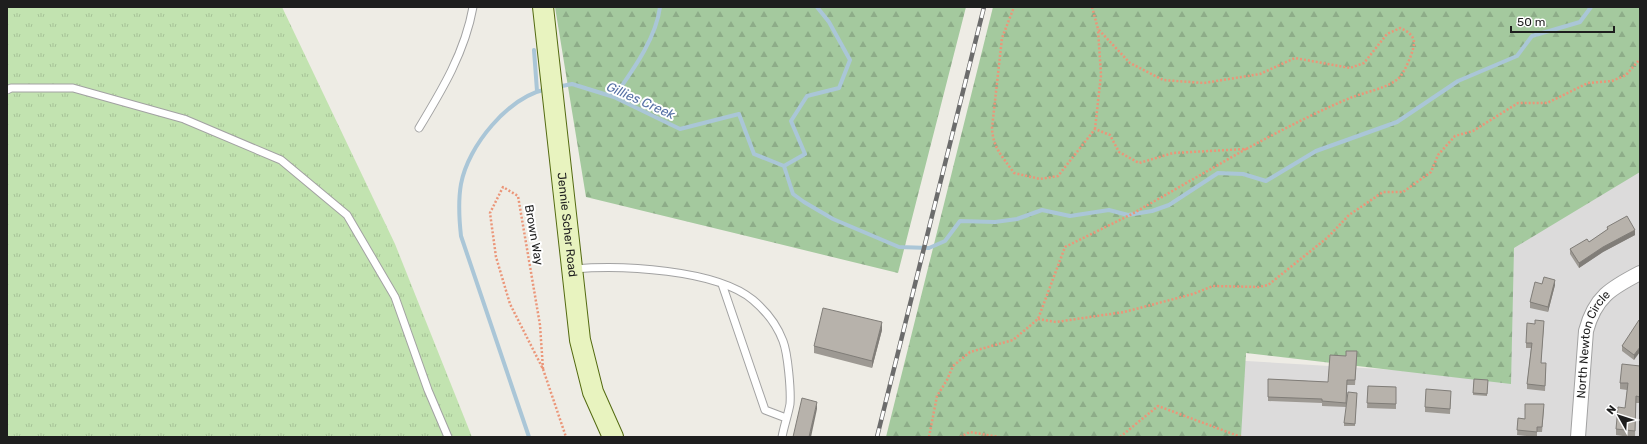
<svg xmlns="http://www.w3.org/2000/svg" width="1647" height="444" viewBox="0 0 1647 444" font-family="Rubik,sans-serif">
<defs>
<pattern id="grass-tufts" width="24" height="20" patternUnits="userSpaceOnUse"><rect width="24" height="20" fill="#c2e3b0"/><path d="M3 7l-1-3M5 7V3M7 7l1-3M15 17l-1-3M17 17v-4M19 17l1-3" fill="none" stroke="#a6c297"/></pattern>
<pattern id="forest-firs" width="22" height="20" patternUnits="userSpaceOnUse"><rect width="22" height="20" fill="#a4c99e"/><path d="M5 1l3.5 6h-7zM16 11l3.5 6h-7z" fill="#8dac88"/></pattern>
</defs>
<rect width="100%" height="100%" fill="#eeece5"/>
<!-- residential -->
<path fill="#dcdbdb" d="M1640,153V437H1209L1213,359L1482,375L1495,235Z"/>
<!-- grass -->
<path fill="url(#grass-tufts)" d="M7,7H282L395,244L472,437H7Z"/>
<!-- forest -->
<path fill="url(#forest-firs)" d="M555,7H966L898,273L586,197Z
M993,7H1640V172L1514,248L1511,384L1246,353L1241,437H886Z"/>
<g fill="none" stroke-linecap="round" stroke-linejoin="round">
<!-- stream -->
<path stroke="#aac6d7" stroke-width="4" d="M534,50L537,91
M557,87L572,84L614,97L680,129L739,114L754,154L784,166L805,154L791,121L807,96L839,88L850,60L829,22L817,7
M614,97C632,71 656,39 660,7
M784,166L793,194L804,202L833,219L899,247L929,248L945,241L960,221L995,222L1017,219L1042,210L1070,216L1109,210L1128,215L1152,211L1169,205L1218,173L1243,174L1266,181L1316,151L1397,122L1458,81L1517,56L1532,36L1580,22L1591,7
M529,437L461,236C459,218 458,201 461,184C468,146 508,97 547,89"/>
<defs>
<path id="lane" d="M7,90L11,88H73L184,119L281,160L347,215L395,297L428,390L448,437
M419,128C442,90 465,52 473,7
M574,269C621,265 716,269 753,300C766,311 777,325 783,341C788,354 791,391 790,404C788,415 784,426 782,437
M722,284L765,410L786,418"/>
<g id="street">
<path id="s1" d="M1578,437L1586,331C1595,297 1611,288 1640,273"/>
</g>
<g id="secondary">
<path id="s2" d="M543,7L580,340L593,392L613,437"/>
</g>
</defs>
<!-- lane casing -->
<use href="#lane" stroke="#a2a2a2" stroke-width="9"/>
<!-- street casing -->
<use href="#street" stroke="#a2a2a2" stroke-width="16"/>
<!-- secondary casing -->
<use href="#secondary" stroke="#536a10" stroke-width="22"/>
<!-- path -->
<path stroke="#eb9679" stroke-width="2.5" stroke-dasharray="2 2" stroke-linecap="butt" d="M1092,7L1098,29L1130,63L1163,80L1204,83L1260,74L1295,58L1350,68L1364,63L1387,34L1400,28C1407,31 1414,35 1414,43C1414,51 1404,74 1398,79C1385,89 1365,92 1350,98C1314,113 1280,131 1246,149
M1095,129L1101,75L1098,29
M1038,319L1056,322L1124,312L1193,294L1213,286L1259,287L1268,285L1327,238L1349,215L1383,192H1403L1431,172L1438,155L1455,136L1473,131L1518,103H1547L1588,83L1612,81L1626,75L1640,59
M543,369L540,325L518,196L503,187L490,213L496,257L510,304L543,369L566,437
M929,437L937,396L947,380L953,366L970,352L1013,340L1038,319L1065,247L1132,214L1246,149L1173,153L1139,163L1119,152L1110,135L1095,129L1058,176L1040,179L1014,173C1002,156 993,148 992,128L1002,38L1014,7
M960,437L970,432L999,437
M1120,437L1158,406L1241,437"/>
<!-- lane -->
<use href="#lane" stroke="#fff" stroke-width="7"/>
<!-- street -->
<use href="#street" stroke="#fff" stroke-width="14"/>
<!-- secondary -->
<use href="#secondary" stroke="#e8f3bf" stroke-width="20"/>
<defs>
<path id="rail" d="M877,437L984,7"/>
</defs>
<!-- rail casing -->
<use href="#rail" stroke="#6c6c6c" stroke-width="4.5"/>
<!-- rail -->
<use href="#rail" stroke="#fff" stroke-width="3" stroke-dasharray="9" stroke-linecap="butt"/>
</g>
<!-- wall -->
<path fill="#9d9993" d="M1607,227L1635,235L1603,252L1579,268L1570,254V249L1589,242L1607,230Z
M1542,284L1555,285L1548,312L1530,308V302Z
M1640,321L1634,360L1622,351V346Z
M1544,326L1541,363L1546,368L1545,391L1527,389V384L1531,348H1526V343Z
M882,330L872,368L814,353V346Z
M1357,356L1355,385H1347L1346,407L1322,406V403L1268,401V379L1328,382Z
M1640,366V403H1636L1635,437H1629L1616,435V429L1625,408L1627,390L1620,389V383Z
M1474,379L1488,380L1487,396L1473,395Z
M1368,386L1396,387V409L1367,408Z
M1357,393L1355,426H1344V423Z
M1451,396L1450,414L1425,412V407Z
M1544,409L1542,432H1537V437L1517,435L1518,418L1525,419Z"/>
<!-- shaded-wall -->
<path fill="#807d78" d="M1635,230V235L1603,252L1579,268V263L1603,247Z
M1555,280V285L1548,312V307Z
M882,322V330L872,368V361Z
M1640,347V352L1634,360V355Z
M817,402V409L811,437H809Z"/>
<!-- building -->
<path fill="#b7b2ab" stroke="#807d78" d="M1627,216L1635,230L1603,247L1579,263L1570,249L1587,239L1589,242L1608,229L1607,227Z
M1544,277L1555,280L1548,307L1530,302L1535,282L1542,284Z
M823,308L882,322L872,361L814,346Z
M1535,320L1544,321L1541,363H1546L1545,386L1527,384L1532,343H1526L1527,323L1535,324Z
M1639,320L1640,321V347L1634,355L1622,346Z
M1346,351H1357L1355,380H1347L1346,403L1322,401V399L1268,397V379L1328,382L1330,355L1346,356Z
M1622,364L1640,366V397L1636,396L1635,431L1616,429L1618,407L1625,408L1628,383H1620Z
M1474,379L1488,380L1487,394L1473,393Z
M1368,386L1396,387V404L1367,403Z
M1426,389L1451,391L1450,409L1425,407Z
M1348,392L1357,393L1355,424L1344,423Z
M802,398L817,402L809,437H793Z
M1525,404H1544L1542,427H1537V432L1517,430L1518,418L1525,419Z"/>
<g text-anchor="middle" stroke-width="4" stroke-linejoin="round" paint-order="stroke">
<!-- street labels -->
<g font-size="12" fill="#1e1e1e" stroke="#fff">
<text dy="4" stroke="none"><textPath href="#s2" startOffset="219">Jennie Scher Road</textPath></text>
<text transform="translate(534 235) rotate(80)" y="4">Brown Way</text>
<text dy="4" stroke="none"><textPath href="#s1" startOffset="95">North Newton Circle</textPath></text>
</g>
<!-- water labels -->
<g font-size="13" font-style="italic" fill="#5570a4" stroke="#fff">
<text transform="translate(641 100) rotate(24)" y="5">Gillies Creek</text>
</g>
</g>
<!-- border -->
<rect width="1647" height="444" fill="none" stroke="#1e1e1e" stroke-width="16"/>
<!-- north arrow -->
<g transform="translate(1619 416) rotate(309)" stroke="#ffffff" stroke-width="3" paint-order="stroke">
<path d="M0-3L7 15L0 10L-7 15Z" fill="#1e1e1e"/>
<text y="-6" font-size="11" font-weight="bold" text-anchor="middle" fill="#1e1e1e">N</text>
</g>
<!-- scale -->
<path d="M1511 26v6h103v-6" fill="none" stroke="#1e1e1e" stroke-width="2"/>
<text x="1517" y="26" font-size="12" fill="#1e1e1e" stroke="#ffffff" stroke-width="3" paint-order="stroke">50 m</text>
</svg>
